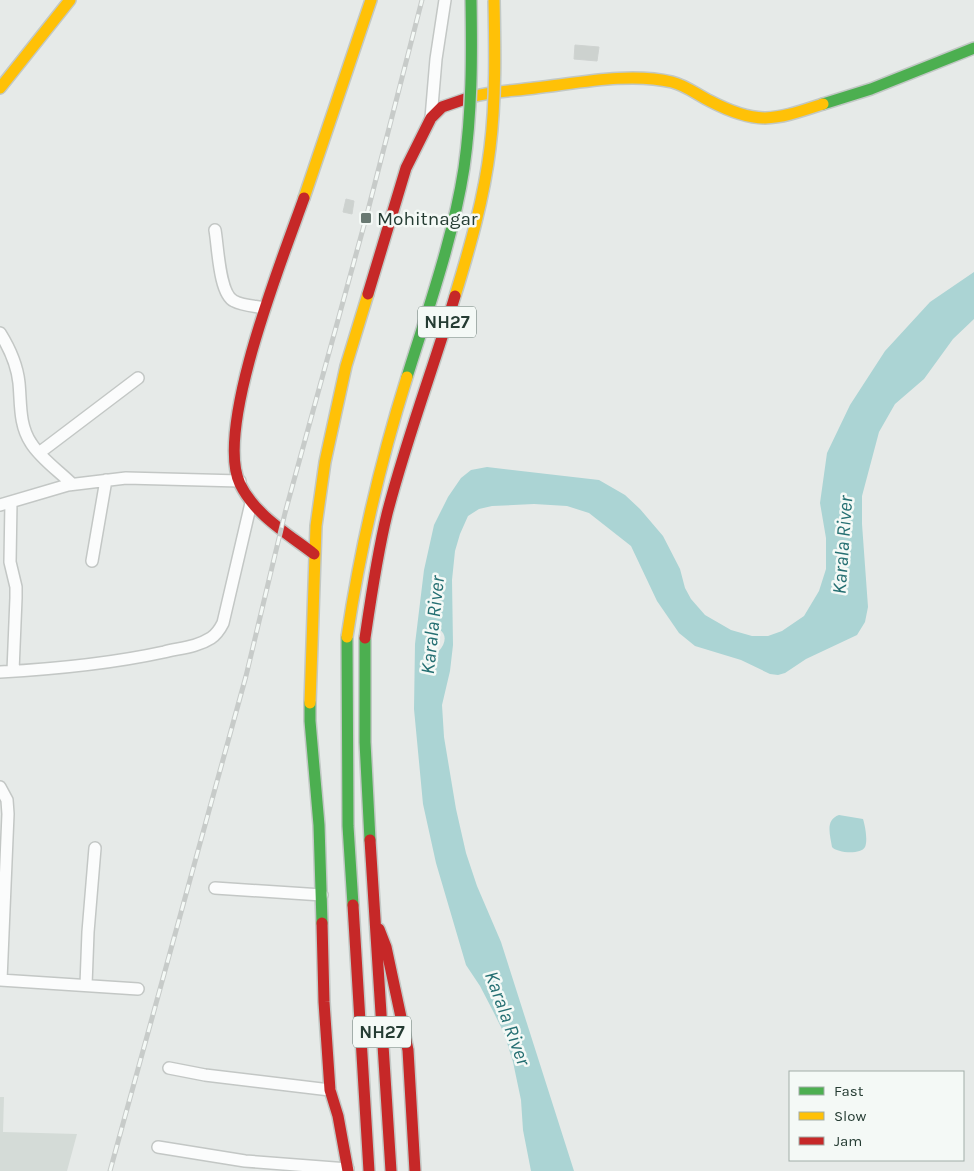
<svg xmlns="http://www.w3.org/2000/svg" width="974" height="1171" viewBox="0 0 974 1171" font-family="Karla,sans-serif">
<rect width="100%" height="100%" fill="#e6eae8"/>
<!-- built -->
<path fill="#d4dbd7" d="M0,1097H4L3,1132L77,1134L67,1171H0Z"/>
<!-- water -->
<path fill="#abd4d4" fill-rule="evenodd" d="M974,272V319L953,339L924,379L895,404L879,432L862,496V524L868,607L865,622L857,635L806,659L785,673L778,675L770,674L741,660L695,646L679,633L657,601L631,546L589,513L567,506L534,504L492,506L479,509L468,516L460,534L455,551L452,580L453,645L450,671L442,705L444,737L456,809L466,853L477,886L501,942L574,1171H531L523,1130L521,1100L513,1062L504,1033L493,1011L480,986L466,965L436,863L423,804L414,709L415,644L424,570L434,525L448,497L461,478L471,470L487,467L599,480L625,495L640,509L663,536L680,569L685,588L691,599L705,615L731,630L752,636H768L782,631L804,616L819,591L826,569V538L820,503L827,453L850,405L885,351L930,302ZM439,629C448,635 445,644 439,651L434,652C428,644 430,634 439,629Z
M839,815L863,819C865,825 868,841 865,847C861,855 837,853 832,847C830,834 825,820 839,815Z"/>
<!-- building -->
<path fill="#cdd2cf" stroke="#cfd3d1" d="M575,45L599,47L597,61L574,59Z
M346,199L354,201L352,214L343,212Z"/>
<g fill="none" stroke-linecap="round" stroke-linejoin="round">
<defs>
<path id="street" d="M431,118L436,59L445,0
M215,230C218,246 219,294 234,301C243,306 256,306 265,308
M0,333C10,349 17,364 19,383C21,404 19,425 31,443C41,459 59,471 72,484
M39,453L138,378
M11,502L10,562L16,587V598L13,671
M0,505L68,485L126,478L240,481
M92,561L106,480
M0,672C55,669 109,664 164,652C180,648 197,647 211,638C217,634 220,629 223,623L251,503
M0,787L7,800L8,814L1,980
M215,888L322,895
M0,980L138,989
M86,985L88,932L95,848
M169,1068L205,1075L330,1090
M158,1147L245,1161L348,1169"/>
<path id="fast" d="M823,104L871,89L974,48
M347,637L348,826L353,905
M365,638V742L370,840
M310,703V721L319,825L322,923"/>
<path id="slow" d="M0,88L70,0
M471,97C492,91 514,91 535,88C578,83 630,72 672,82C685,85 698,95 710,101C758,126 774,120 823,104
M304,198L371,0
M310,703L316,526L325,462L346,366L368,294"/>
<path id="jam" d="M304,198C283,257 214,429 240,484C255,515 288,534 314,554
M368,294L406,168L431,118L442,107L471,97
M370,840L391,1171
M353,905L369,1171
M322,923L324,1002L330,1090L338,1116L348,1171
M379,929L386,947L408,1050L415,1171"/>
</defs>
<!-- street casing -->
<use href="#street" stroke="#c3c7c5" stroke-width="14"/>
<!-- fast casing -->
<use href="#fast" stroke="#c2c8c5" stroke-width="14"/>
<!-- slow casing -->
<use href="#slow" stroke="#c2c8c5" stroke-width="14"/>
<!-- jam casing -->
<use href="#jam" stroke="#c2c8c5" stroke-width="14"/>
<!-- street -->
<use href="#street" stroke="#fbfcfc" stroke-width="11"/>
<!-- fast -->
<use href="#fast" stroke="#4caf50" stroke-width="11"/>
<!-- slow -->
<use href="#slow" stroke="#ffc107" stroke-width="11"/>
<!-- jam -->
<use href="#jam" stroke="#c62828" stroke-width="11"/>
<defs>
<path id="rail" d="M110,1171L246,676L285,513L366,218L422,0"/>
</defs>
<!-- rail casing -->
<use href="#rail" stroke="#c7cbc9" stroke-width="5"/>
<!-- rail -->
<use href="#rail" stroke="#f4f9f6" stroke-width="3" stroke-dasharray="9" stroke-linecap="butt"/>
<defs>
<path id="fast-bridge" d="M407,377C428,309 453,239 464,168C472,112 472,56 471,0"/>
<path id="slow-bridge" d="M455,296C470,247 484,198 490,148C496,99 495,49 494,0
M347,637C360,549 380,463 407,377"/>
<path id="jam-bridge" d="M365,638C371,597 377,555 387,514C406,440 433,369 455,296"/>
</defs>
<!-- fast-bridge casing -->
<use href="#fast-bridge" stroke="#c2c9c6" stroke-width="14" stroke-linecap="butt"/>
<!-- slow-bridge casing -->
<use href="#slow-bridge" stroke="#c2c9c6" stroke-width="14" stroke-linecap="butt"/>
<!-- jam-bridge casing -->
<use href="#jam-bridge" stroke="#c2c9c6" stroke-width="14" stroke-linecap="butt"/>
<!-- fast-bridge -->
<use href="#fast-bridge" stroke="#4caf50" stroke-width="11"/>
<!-- slow-bridge -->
<use href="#slow-bridge" stroke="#ffc107" stroke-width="11"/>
<!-- jam-bridge -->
<use href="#jam-bridge" stroke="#c62828" stroke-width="11"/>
</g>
<!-- markers -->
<rect fill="#697972" stroke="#f4f9f6" stroke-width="2" x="360" y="212" width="12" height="12" rx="2.5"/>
<g text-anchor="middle" stroke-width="5" stroke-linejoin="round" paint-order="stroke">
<!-- shield labels -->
<g fill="#f4f9f6" stroke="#63756e" stroke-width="1">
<rect x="418" y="306.5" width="58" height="31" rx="4"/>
<rect x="353" y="1016.5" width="58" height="31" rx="4"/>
</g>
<g font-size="18" font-weight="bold" fill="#253c33">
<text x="447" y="328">NH27</text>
<text x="382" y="1038">NH27</text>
</g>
<!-- poi labels -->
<g font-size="19" fill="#253c33" stroke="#f4f9f6" text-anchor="start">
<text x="377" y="225">Mohitnagar</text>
</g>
<!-- water labels -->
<g font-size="20" font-style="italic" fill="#256f72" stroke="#f4f9f6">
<text transform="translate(842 545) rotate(-86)" y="7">Karala River</text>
<text transform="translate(432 625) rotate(-84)" y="7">Karala River</text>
<text transform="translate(508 1018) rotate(70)" y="7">Karala River</text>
</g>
</g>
<!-- legend -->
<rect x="789" y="1071" width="175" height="90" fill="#f4f9f6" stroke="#a1ada8"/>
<rect x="799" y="1087" width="25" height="8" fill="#4caf50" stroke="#a1ada8"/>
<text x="834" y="1096" font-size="15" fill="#253c33">Fast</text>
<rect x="799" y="1112" width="25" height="8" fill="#ffc107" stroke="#a1ada8"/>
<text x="834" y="1121" font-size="15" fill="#253c33">Slow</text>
<rect x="799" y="1137" width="25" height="8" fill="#c62828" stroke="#a1ada8"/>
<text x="834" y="1146" font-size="15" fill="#253c33">Jam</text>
</svg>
